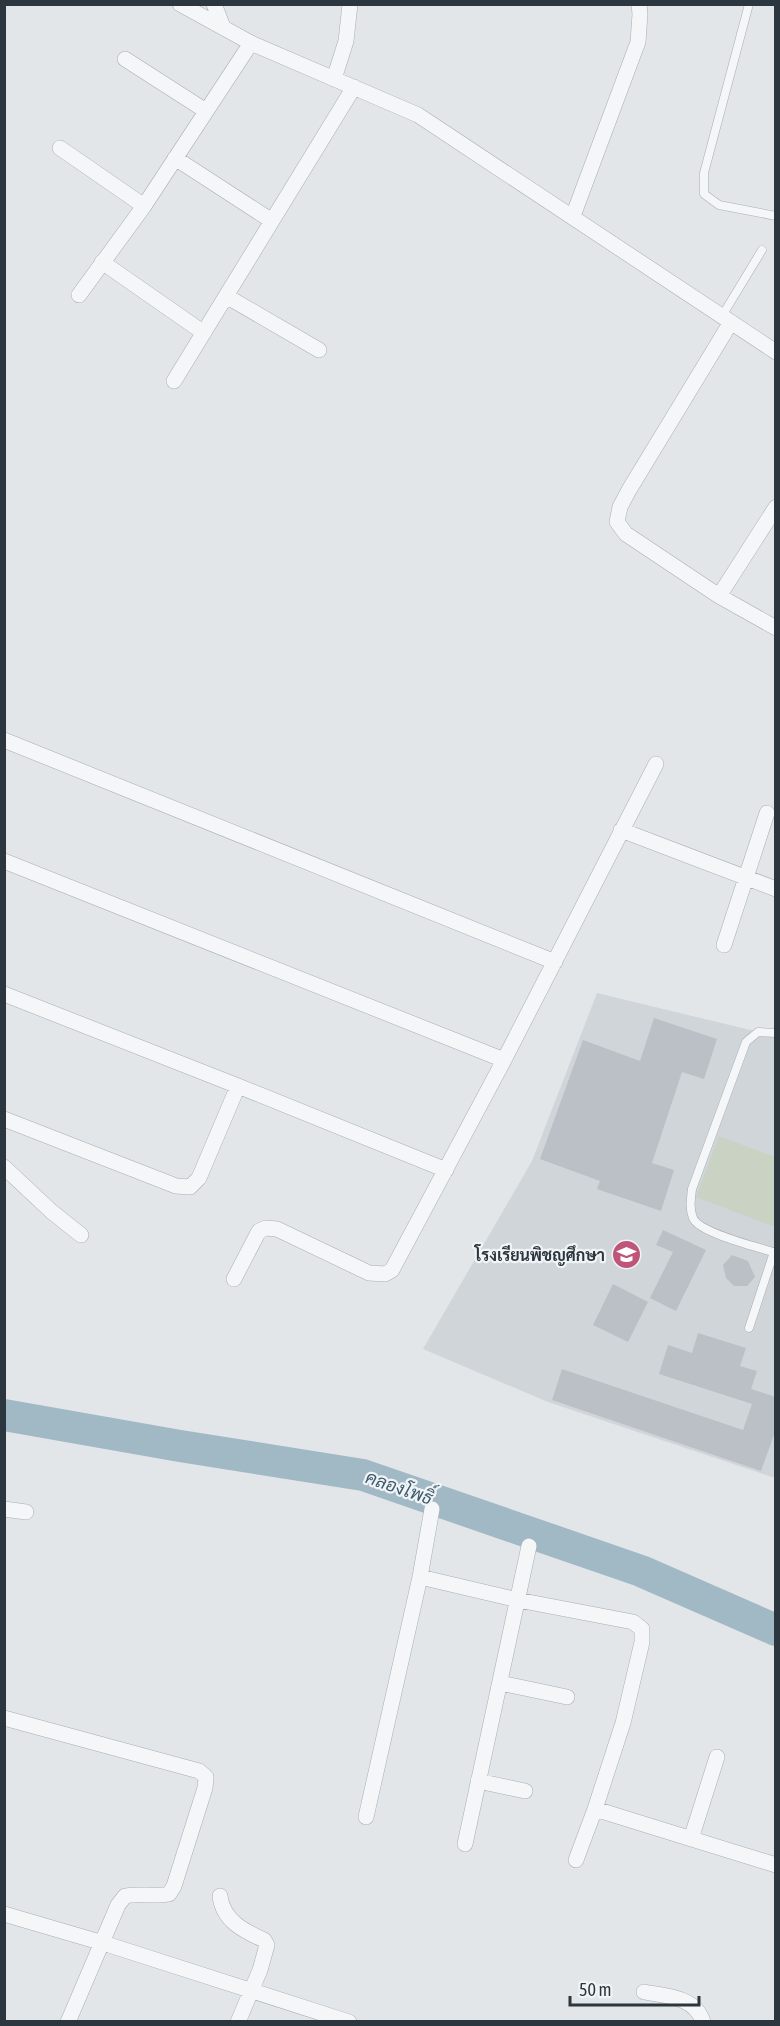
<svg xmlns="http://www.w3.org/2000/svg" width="780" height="2026" viewBox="0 0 780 2026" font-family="'Asap Condensed',Sarabun,sans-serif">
<rect width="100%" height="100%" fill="#e2e6e9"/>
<!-- built -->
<path fill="#d0d5da" d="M597,993L775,1036V1478L548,1402L423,1349L532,1161Z"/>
<!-- green -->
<path fill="#cad2c4" d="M719,1136L775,1157V1227L696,1197Z"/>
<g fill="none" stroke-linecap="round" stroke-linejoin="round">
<!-- river -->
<path stroke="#a1b8c5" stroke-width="32" d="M4,1415L180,1446L363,1475L641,1571L776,1630"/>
</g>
<!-- building -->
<path fill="#bac0c5" d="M654,1018L717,1039L704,1079L682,1072L652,1163L674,1170L661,1211L597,1189L600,1181L540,1159L583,1040L640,1061Z
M663,1230L706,1250L676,1311L650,1298L673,1252L656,1245Z
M732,1255L748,1261L755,1277L747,1286H734L726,1278L723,1265Z
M613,1284L648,1302L628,1342L593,1325Z
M698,1333L746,1348L740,1366L757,1371L751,1389L776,1397V1429L761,1471L552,1400L562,1369L743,1430L752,1404L659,1374L668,1345L692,1353Z"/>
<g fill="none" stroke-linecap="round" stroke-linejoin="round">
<defs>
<path id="service" d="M749,4L704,173V194L719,205L776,216
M722,316L762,250
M776,1033L758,1032L746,1042L692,1189C691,1199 689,1208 693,1218C699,1233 758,1247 776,1253
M749,1328L774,1252"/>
<path id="minor" d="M180,4L251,43L418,115L776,352
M214,4L223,27
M125,59L206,111
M334,79L346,41L350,4
M60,148L144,206
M175,158L272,221
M573,216L638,42L640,14L639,4
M102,262L204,333
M79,295L144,206L251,43
M226,296L319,350
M731,322L629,490L620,507L617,522L626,534L719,596L776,628
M174,381L354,87
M719,596L776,507
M4,740L555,962
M621,830L776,889
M4,861L504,1060
M724,945L767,813
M4,994L238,1086L446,1170
M4,1119L176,1186L190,1187L199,1178L238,1086
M4,1167L52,1212L81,1235
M234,1279L259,1231L266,1228L277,1229L369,1273L385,1274L392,1270L504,1060L656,764
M4,1509L26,1512
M420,1577L518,1600L633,1622L642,1629V1642L623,1723L595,1809L576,1860
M500,1683L567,1697
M4,1718L199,1771L206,1777L205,1788L174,1886L169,1894C154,1897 140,1893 125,1896L118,1905L68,2022
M478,1781L525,1791
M595,1809L776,1865
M366,1817L420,1577L432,1509
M691,1839L717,1757
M465,1844L529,1546
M220,1896C223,1921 244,1931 264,1940L267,1945L260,1970L238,2022
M4,1914L103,1943L349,2022
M644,1992C665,1996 695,1996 703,2022"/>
</defs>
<!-- service casing -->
<use href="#service" stroke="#a8aeb3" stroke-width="9"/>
<!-- minor casing -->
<use href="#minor" stroke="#a8aeb3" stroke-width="16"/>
<!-- service -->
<use href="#service" stroke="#f4f6f7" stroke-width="8"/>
<!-- minor -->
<use href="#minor" stroke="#f4f6f7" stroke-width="15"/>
</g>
<!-- icons -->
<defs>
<symbol id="school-disc" viewBox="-11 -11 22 22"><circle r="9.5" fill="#bf5578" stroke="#f1f4f6"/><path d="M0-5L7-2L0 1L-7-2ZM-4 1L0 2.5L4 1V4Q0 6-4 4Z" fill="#fff"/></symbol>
</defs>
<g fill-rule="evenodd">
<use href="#school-disc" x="610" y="1238" width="33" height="33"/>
</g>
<g text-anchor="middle" stroke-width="4.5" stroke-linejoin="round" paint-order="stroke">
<!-- poi labels -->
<g font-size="16" font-weight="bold" fill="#2c363f" stroke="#f1f4f6" text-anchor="end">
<text x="605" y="1261">โรงเรียนพิชญศึกษา</text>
</g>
<!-- water labels -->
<g font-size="18" font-style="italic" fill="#3b5a6e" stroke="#f1f4f6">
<text transform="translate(399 1488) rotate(19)" y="6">คลองโพธิ์</text>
</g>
</g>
<!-- border -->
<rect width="780" height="2026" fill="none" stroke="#2c363f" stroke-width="12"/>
<!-- scale -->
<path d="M570 1996v9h129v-9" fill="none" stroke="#2c363f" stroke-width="3"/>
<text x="579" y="1996" font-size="18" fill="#2c363f" stroke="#f1f4f6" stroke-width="4.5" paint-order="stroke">50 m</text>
</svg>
